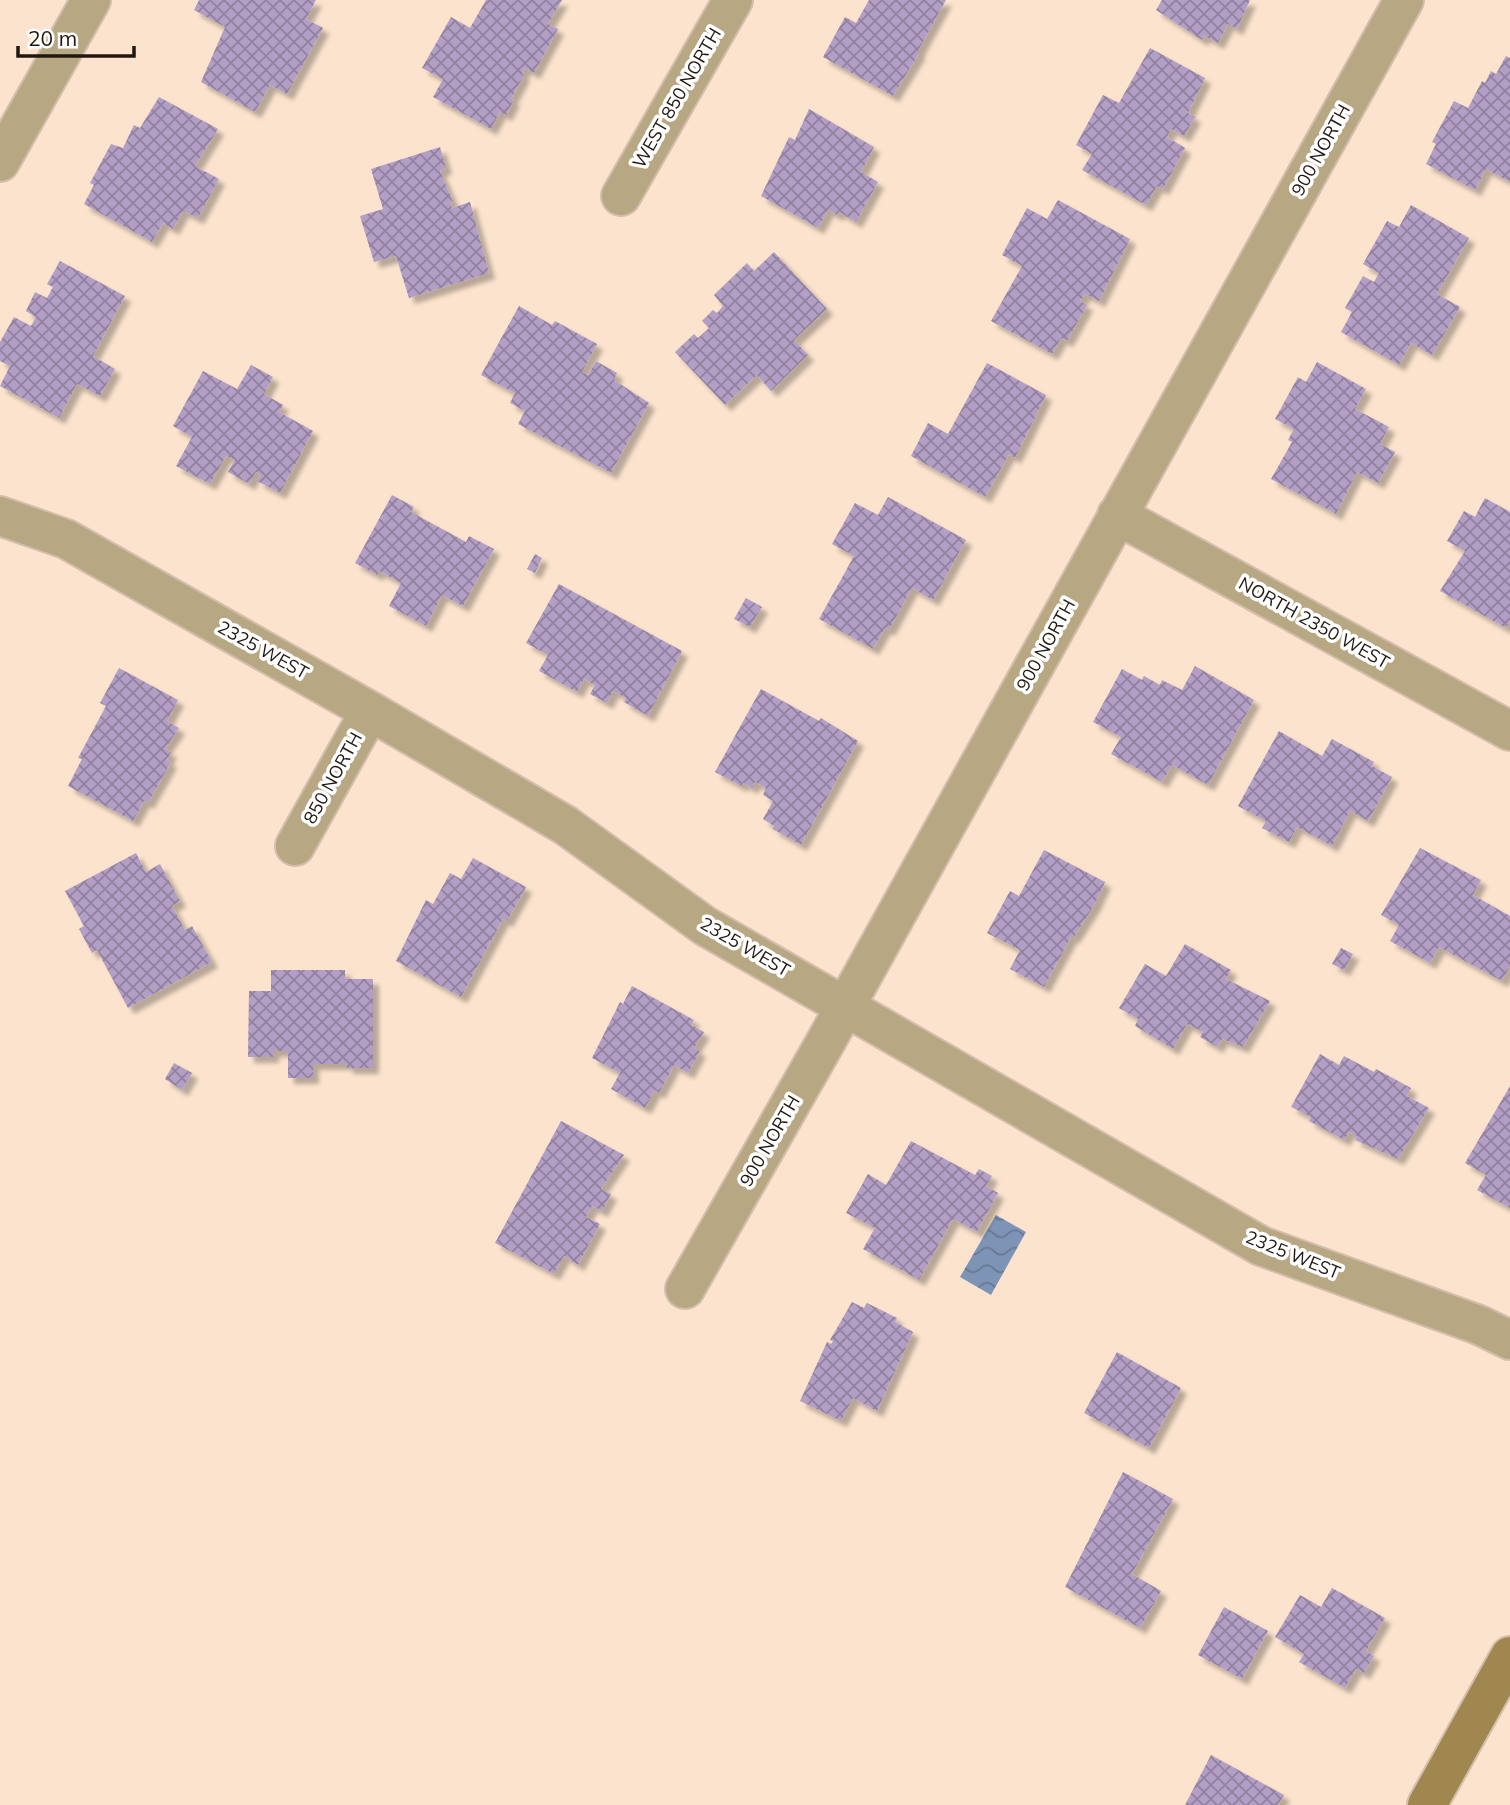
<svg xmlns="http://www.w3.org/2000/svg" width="1510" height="1805" viewBox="0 0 1510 1805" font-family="Mulish,sans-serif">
<defs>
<pattern id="water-waves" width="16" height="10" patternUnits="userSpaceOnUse" patternTransform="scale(1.75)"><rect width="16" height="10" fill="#7e94b7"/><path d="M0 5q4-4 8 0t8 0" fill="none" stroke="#677893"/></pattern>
<pattern id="building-cross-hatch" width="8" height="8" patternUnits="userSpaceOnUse" patternTransform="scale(1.75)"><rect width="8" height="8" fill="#b39fc5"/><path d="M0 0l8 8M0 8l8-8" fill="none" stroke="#91819f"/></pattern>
<filter id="shadow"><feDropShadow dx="6" dy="6" stdDeviation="2" flood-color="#0004"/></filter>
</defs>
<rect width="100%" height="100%" fill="#fbe3cd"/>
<!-- water -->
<path fill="url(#water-waves)" d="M996,1215L1026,1232L991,1295L960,1277Z"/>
<!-- building -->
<path fill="url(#building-cross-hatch)" filter="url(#shadow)" d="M199,0H316L306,19L323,28L287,94L270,85L255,112L201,82L225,27L194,10Z
M486,0H562L548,24L558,29L534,73L525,68L522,74L524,75L511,99L514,100L506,115L500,112L491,129L433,97L443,79L422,68L451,17L470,28Z
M869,0H946L918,51L920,52L893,96L823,57L845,17L856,23Z
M1162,0H1250L1237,29L1228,24L1218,43L1204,36L1202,40L1156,10Z
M1150,48L1205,78L1188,113L1195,117L1184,136L1171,129L1167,137L1185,148L1163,189L1157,186L1146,205L1082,170L1092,154L1076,145L1103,95L1119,103Z
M1506,56L1510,58V182L1486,169L1475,190L1426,164L1436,144L1432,142L1454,101L1468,108L1482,81L1485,83L1491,71L1496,74Z
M159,97L218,129L195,166L219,179L198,218L183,211L173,229L163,223L152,242L84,204L94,185L90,183L111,144L123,148L134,125L140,128Z
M809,109L874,147L861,172L878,182L856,222L839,212L837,215L828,210L818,228L761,196L789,137L795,140Z
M440,147L446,168L440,171L453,202L450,203L452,208L470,202L489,273L409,298L396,256L374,262L360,216L383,209L371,169Z
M1058,200L1130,239L1099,301L1085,294L1080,301L1087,305L1067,341L1061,338L1052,354L991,321L1022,266L1002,255L1027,208L1047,219Z
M1411,205L1469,238L1437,294L1460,307L1432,355L1411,343L1399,365L1341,332L1352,312L1345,308L1363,276L1374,282L1379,273L1363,264L1387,221L1399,227Z
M774,252L827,309L794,340L808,355L771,391L757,375L725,405L675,352L694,334L698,338L709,328L702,321L713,310L717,313L723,306L714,295L747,263L754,271Z
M60,261L125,296L93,356L115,369L100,396L77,384L59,418L0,386L10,366L0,361V342L14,317L31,326L36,317L26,311L35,292L47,298L53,287L47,284Z
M519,306L552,325L555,321L597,344L582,372L588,375L596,361L617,373L614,380L649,403L611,473L518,424L525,411L510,403L515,393L481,375Z
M1317,362L1366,389L1355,409L1389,427L1380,444L1395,452L1378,483L1357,472L1336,514L1271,479L1292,442L1288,440L1294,429L1275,419L1298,377L1306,382Z
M987,363L1046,395L1015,458L1009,454L985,497L911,456L928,423L948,434Z
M251,365L273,377L264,394L283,405L279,412L313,431L280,493L257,481L261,475L256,472L249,484L228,472L235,460L226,456L210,484L176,466L192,437L173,426L203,371L237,389Z
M392,495L414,507L411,512L466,542L469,536L494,549L463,606L442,595L426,626L389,606L401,583L379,571L377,575L355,563Z
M888,497L966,540L933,600L912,588L889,630L885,628L873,649L819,619L854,556L832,544L855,503L878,515Z
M1485,498L1510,512V620L1506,628L1440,591L1465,551L1447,541L1464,511L1475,517Z
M535,554L542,558L535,573L527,569Z
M559,584L682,651L648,716L624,702L626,698L613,691L607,703L590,694L595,685L584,679L577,692L539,671L548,655L526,643Z
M746,598L762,607L750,627L734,619Z
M1195,666L1254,700L1208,785L1172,765L1162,782L1111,754L1121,737L1093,722L1122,669L1142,680L1144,676L1160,685L1162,680L1182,690Z
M119,668L178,700L167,721L179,728L165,749L171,752L167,760L171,762L148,803L144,801L133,821L68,786L82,759L78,758L106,706L100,703Z
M761,689L819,721L821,718L858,741L801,845L773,829L774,826L763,819L773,801L763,795L766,788L755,782L752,788L743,783L741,786L715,772Z
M1279,731L1322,756L1332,739L1374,762L1372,766L1392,777L1368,821L1350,811L1332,846L1297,827L1289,842L1262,828L1266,821L1238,806Z
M1420,848L1481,880L1473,895L1510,916V966L1502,981L1439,947L1430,963L1390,941L1399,925L1381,915Z
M1044,850L1105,882L1095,904L1074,937H1071L1044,987L1010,969L1020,950L987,933L1010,891L1019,896Z
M136,853L146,872L160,864L180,901L172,906L185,930L192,926L212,962L128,1008L97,950L92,953L79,929L84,926L65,891Z
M473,858L526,887L507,921L503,919L461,997L396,961L426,900L433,904L450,873L461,879Z
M1185,944L1231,970L1226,979L1270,1001L1243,1047L1222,1039L1217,1047L1200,1037L1203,1032L1187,1024L1173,1049L1135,1026L1138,1019L1119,1008L1145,964L1166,976Z
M1341,948L1353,954L1344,970L1332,964Z
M271,970H345V979H373V1068H347V1064H313V1078H288V1051H273V1057H248L249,991H271Z
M632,986L694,1020L691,1025L704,1032L694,1048L700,1051L688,1073L674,1065L659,1093L655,1090L645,1108L611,1089L620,1073L592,1058L620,1002L623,1004Z
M1320,1054L1339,1065L1344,1056L1374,1072L1376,1069L1411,1088L1407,1096L1429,1108L1398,1159L1355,1140L1357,1136L1349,1132L1344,1140L1309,1121L1311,1117L1291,1107Z
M174,1063L192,1073L182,1090L165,1079Z
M1510,1086V1208L1477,1190L1486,1175L1465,1163Z
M561,1121L624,1155L601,1189L611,1194L602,1211L592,1206L586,1217L600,1224L578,1265L564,1256L554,1274L495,1243Z
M911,1141L975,1175L979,1169L992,1176L986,1186L998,1193L977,1232L953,1219L919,1280L863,1249L875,1228L846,1213L868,1174L886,1185Z
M852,1302L864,1308L867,1303L897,1318L895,1322L913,1332L877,1411L853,1398L841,1421L800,1401L827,1342L831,1344L833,1341L830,1340Z
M1117,1352L1181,1388L1149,1448L1084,1413Z
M1123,1472L1173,1499L1132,1574L1161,1591L1140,1628L1065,1587Z
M1332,1588L1385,1618L1366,1651L1374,1656L1364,1673L1356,1669L1345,1688L1299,1662L1304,1654L1275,1637L1300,1595L1321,1607Z
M1224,1607L1268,1631L1242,1679L1198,1655Z
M1211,1755L1284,1795L1278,1805H1185Z"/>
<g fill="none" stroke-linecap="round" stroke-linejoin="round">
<defs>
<path id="minor" d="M0,162L91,0
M621,196L733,0
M1117,515L1510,731
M0,516L66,539L370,711L565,825L705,926L1261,1246L1479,1325L1510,1340
M295,846L370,711
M685,1289L825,1043L1404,0"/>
<path id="secondary" d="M1427,1805L1510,1656"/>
</defs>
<!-- minor casing -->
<use href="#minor" stroke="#d4beab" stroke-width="42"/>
<!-- secondary casing -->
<use href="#secondary" stroke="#d4beab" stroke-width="42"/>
<!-- minor -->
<use href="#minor" stroke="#b7a783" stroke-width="38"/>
<!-- secondary -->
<use href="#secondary" stroke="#9f874f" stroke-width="38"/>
</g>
<g text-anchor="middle" stroke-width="7" stroke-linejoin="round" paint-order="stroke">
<!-- street labels -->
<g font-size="18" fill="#201810" stroke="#fff">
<text transform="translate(677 98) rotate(-60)" y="6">WEST 850 NORTH</text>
<text transform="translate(1321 150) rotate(-61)" y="6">900 NORTH</text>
<text transform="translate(1314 623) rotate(29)" y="6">NORTH 2350 WEST</text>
<text transform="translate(1046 645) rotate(-61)" y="6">900 NORTH</text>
<text transform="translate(263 650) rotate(29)" y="6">2325 WEST</text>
<text transform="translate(333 778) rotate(-61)" y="6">850 NORTH</text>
<text transform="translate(745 947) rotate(30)" y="6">2325 WEST</text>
<text transform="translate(770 1141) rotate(-60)" y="6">900 NORTH</text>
<text transform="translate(1293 1255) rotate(22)" y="6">2325 WEST</text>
</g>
</g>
<!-- scale -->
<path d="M18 46v10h116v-10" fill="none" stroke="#201810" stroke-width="3.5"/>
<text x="28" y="46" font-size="21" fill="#201810" stroke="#ffffff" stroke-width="5" paint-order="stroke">20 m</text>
</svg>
